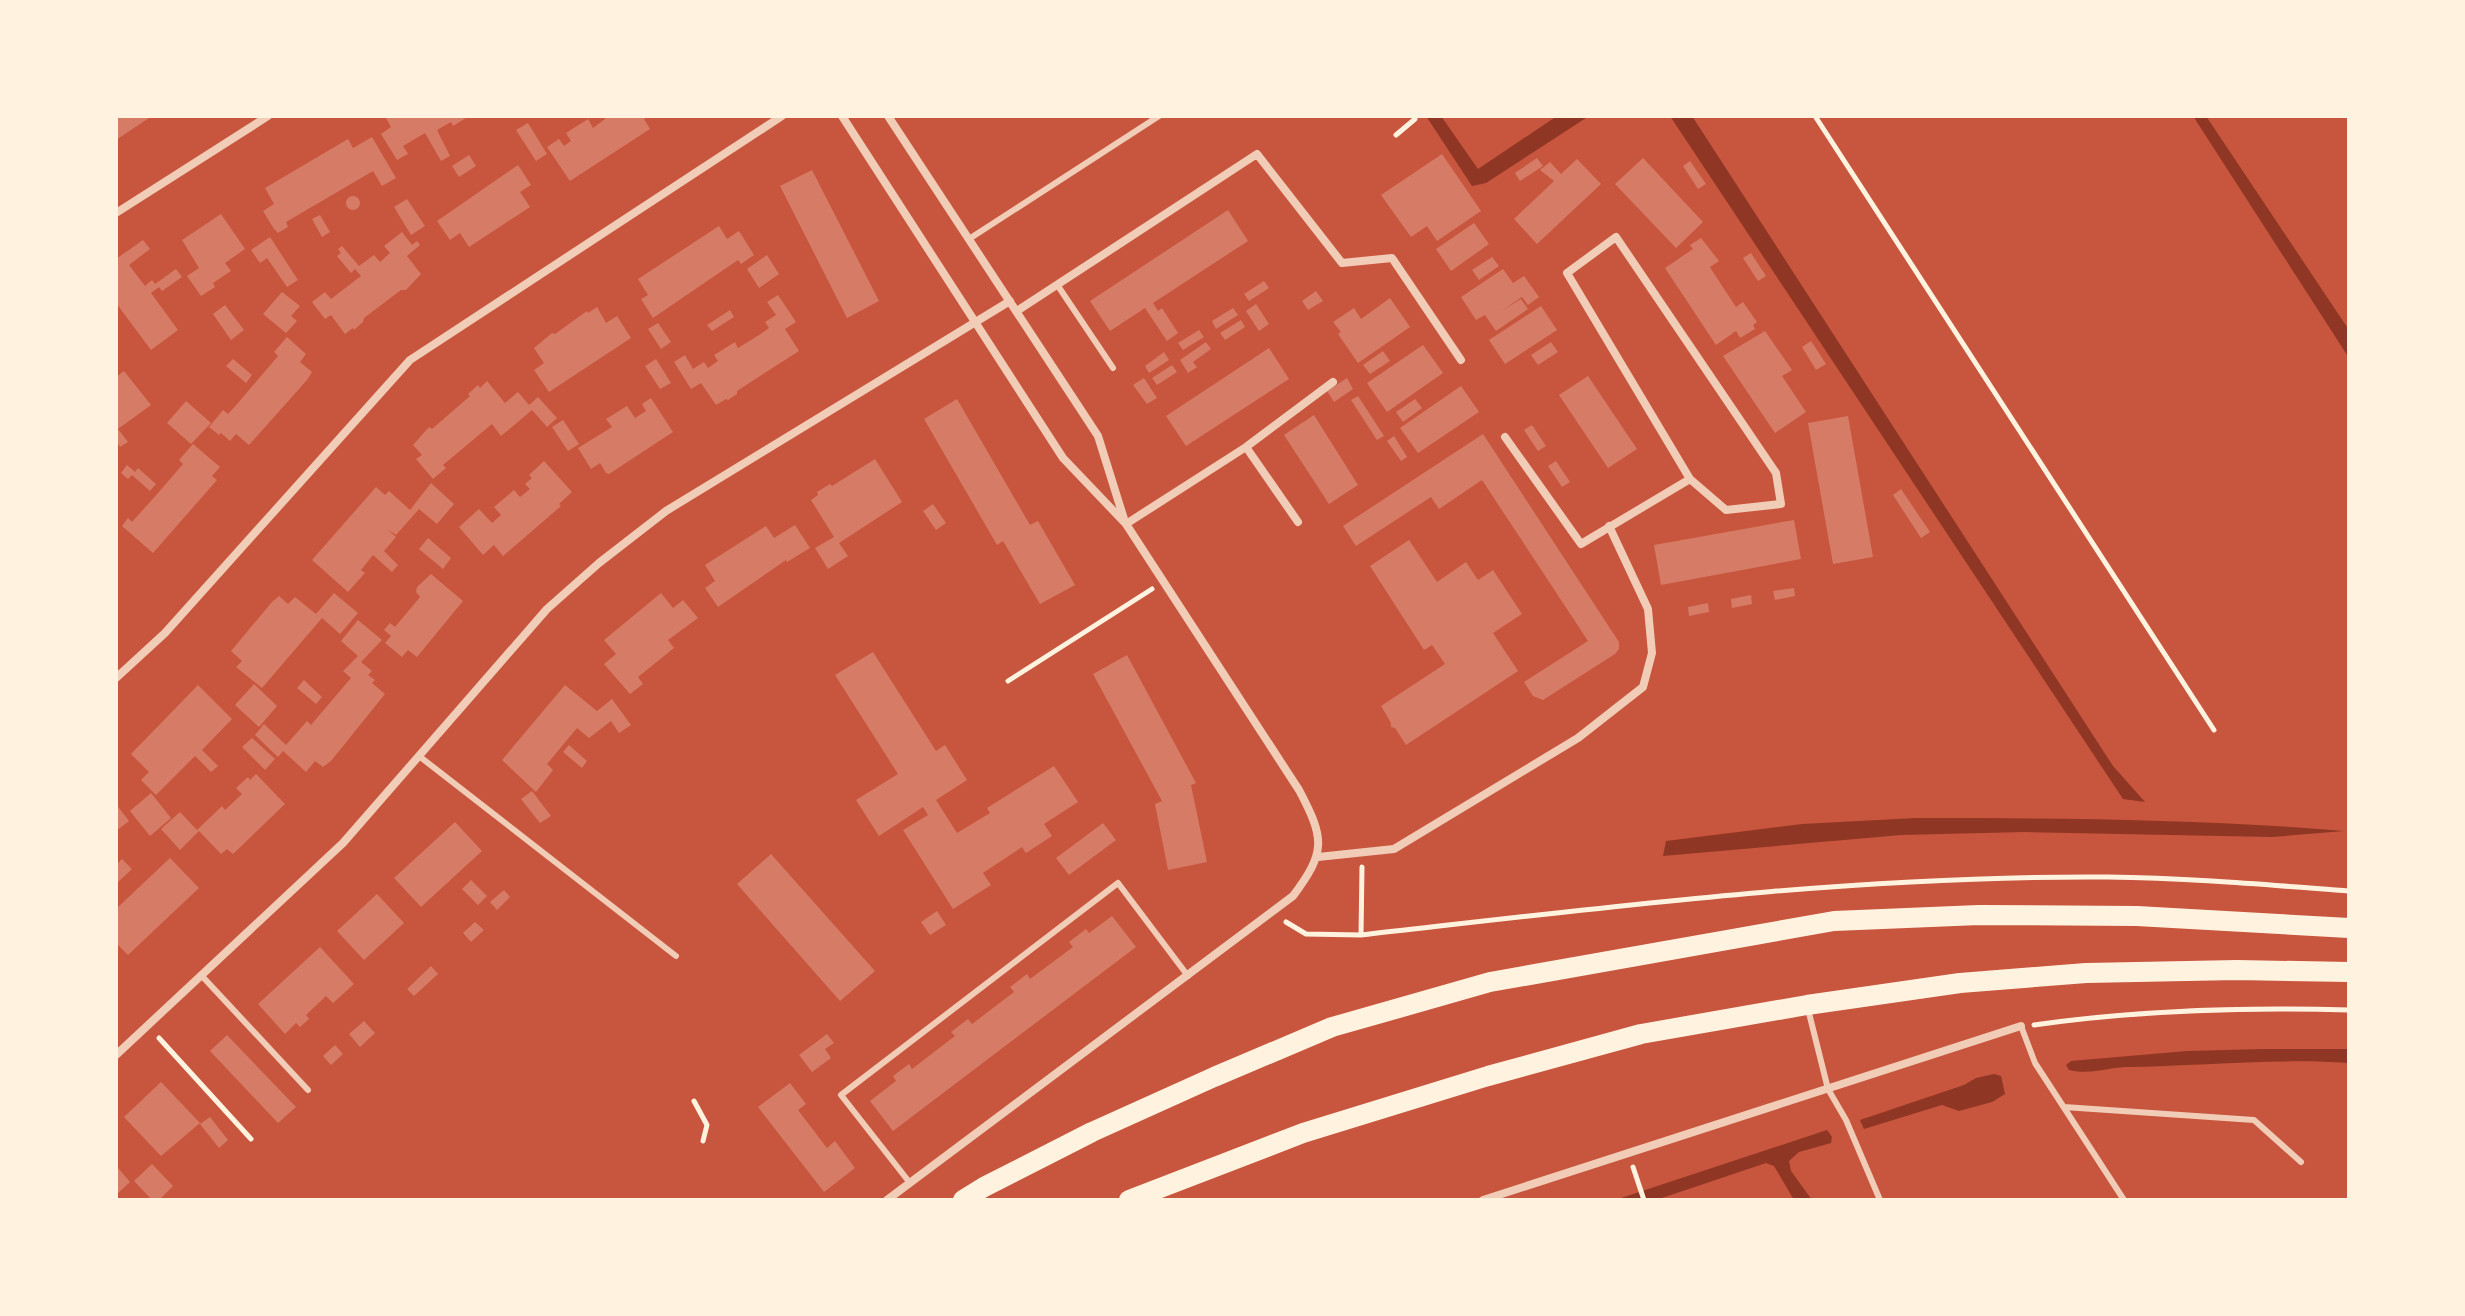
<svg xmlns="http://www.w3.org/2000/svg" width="2465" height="1316" viewBox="0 0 2465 1316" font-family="'Sofia Sans Condensed',sans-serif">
<rect width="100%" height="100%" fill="#c8553d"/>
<!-- water -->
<path fill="#8f3625" d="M1426,116H1441L1478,169L1557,116H1589L1486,183L1472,186Z
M1670,116H1692L2113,766L2145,802L2123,799Z
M2193,116H2206L2349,330V358Z
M1916,818C2059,818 2201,819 2344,831L2272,837L2025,832L1901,835L1663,856L1666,841L1802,824Z
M2265,1049H2349V1063C2274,1058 2199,1066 2125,1067C2107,1068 2087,1075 2069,1070L2066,1065L2071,1061L2187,1051Z
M1994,1074L2001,1076L2005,1094L1992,1102L1959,1111L1942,1105L1864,1129L1860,1120L1964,1085L1976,1078Z
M1827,1130L1832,1137L1831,1143L1799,1152L1789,1161L1791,1171L1812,1200H1794L1774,1166L1766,1163L1656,1200H1615Z"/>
<!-- building -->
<path fill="#d67c66" d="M116,116H152L116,140Z
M389,116H469L453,126L451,122L437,130L450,156L441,161L425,133L403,146L408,154L397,160L381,134L391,127L386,118Z
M604,116H649L644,119L650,129L570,181L547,147L559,139L564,146L571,141L566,133L588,119L593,128L605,119Z
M528,123L547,154L536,161L516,130Z
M372,137L396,178L382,186L373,171L286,222L288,227L278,233L274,229L263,211L274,204L265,188L348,139L353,148Z
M1442,154L1481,211L1437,241L1427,226L1411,237L1381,195Z
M469,155L476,166L459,177L452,166Z
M1537,158L1543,166L1520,181L1515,173Z
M1643,158L1703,222L1676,248L1615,184Z
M1577,159L1601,184L1537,244L1514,219L1554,181L1540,170L1550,162L1561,174Z
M1690,161L1706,184L1698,189L1683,166Z
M518,165L531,185L520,192L530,207L469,247L460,233L450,240L437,221Z
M812,170L879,301L847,318L780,186Z
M346 203a7 7 0 1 1 14 0a7 7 0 1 1-14 0Z
M407,199L425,226L411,235L394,207Z
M1228,210L1248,241L1153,303L1158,311L1162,308L1178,333L1167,341L1145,308L1110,331L1090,301Z
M221,214L245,249L225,263L231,271L213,283L215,287L201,296L187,276L199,268L182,240Z
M320,215L330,232L322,237L312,219Z
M1474,223L1489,244L1451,271L1436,249Z
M719,226L727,239L739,231L754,255L741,264L738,260L653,318L641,299L648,295L638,279Z
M402,232L412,245L417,241L420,245L407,256L421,274L406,290H401L364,318L363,322L354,330L353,328L345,334L331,315L325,319L312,302L325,292L331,299L361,276L355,269L351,273L337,256L341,253L338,249L342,246L359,266L374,255L380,262L390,253L384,246Z
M270,237L298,280L287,287L267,258L260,263L251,250Z
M1701,238L1719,261L1710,267L1711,269L1736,307L1743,302L1757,322L1753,325L1755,329L1740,338L1736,331L1716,345L1665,268L1693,249L1690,245Z
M143,240L150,249L129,265L145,286L152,280L155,284L176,269L182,277L162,291L159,287L151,293L178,330L151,350L116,303V259Z
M1751,253L1766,276L1758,281L1743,258Z
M767,255L779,274L759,288L747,269Z
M1492,257L1499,266L1479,280L1472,270Z
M1503,269L1513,283L1524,276L1539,297L1528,305L1522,297L1500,312L1521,299L1528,309L1496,331L1485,315L1476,320L1461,297Z
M1264,281L1269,288L1249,301L1244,294Z
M1316,291L1323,301L1308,310L1302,301Z
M282,292L300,306L291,316L297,321L286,333L263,314Z
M778,295L796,322L785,329L799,351L737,391V394L728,400L726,399L716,405L701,383L691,389L674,362L685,355L693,369L704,362L708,368L718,361L714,355L735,342L738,348L759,335L769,328L765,322L776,315L767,302Z
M1390,298L1410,327L1358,363L1338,334L1341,332L1333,322L1354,308L1361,319Z
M1256,304L1269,324L1259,331L1246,311Z
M225,305L244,330L231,340L213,314Z
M1541,306L1557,330L1505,364L1489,340Z
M597,307L606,323L617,316L631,338L549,392L534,370L544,363L534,348L552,333L555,334L587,311L588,313Z
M1233,308L1238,315L1216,329L1212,321Z
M730,310L734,317L712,331L707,325Z
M1241,320L1245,327L1225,340L1220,333Z
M658,323L671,342L661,349L648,329Z
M1199,330L1204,337L1183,350L1178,343Z
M1765,331L1792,370L1782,376L1806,412L1775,433L1723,356Z
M287,337L306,354L300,362L312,372L307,380L249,445L236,434L230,441L221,433L219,435L209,427L223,410L228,414L238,403L278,356L274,352Z
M1811,341L1826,364L1816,370L1802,347Z
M1206,342L1211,349L1193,362L1197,367L1188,373L1180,360Z
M1551,342L1558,352L1538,365L1531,355Z
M1423,345L1443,373L1387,412L1367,383Z
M1269,348L1289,379L1186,446L1166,416Z
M1383,351L1390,361L1370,374L1363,365Z
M1164,352L1169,360L1149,373L1145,366Z
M233,359L252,375L246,383L226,366Z
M656,359L671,383L660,389L645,366Z
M1172,365L1177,372L1157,385L1152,378Z
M124,371L151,405L118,429L128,442L120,447L116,441V377Z
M1588,376L1637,449L1608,468L1559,395Z
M1144,378L1157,398L1147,404L1133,385Z
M1347,378L1353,389L1334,402L1327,391Z
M487,381L505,403L518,392L529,405L538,397L557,418L547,427L532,410L501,436L492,424L443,465L446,468L433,479L416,459L422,455L413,445L429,427L432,429L470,396L468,394L478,385L480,388Z
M1461,386L1479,412L1418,453L1400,428Z
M1358,396L1384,436L1377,440L1351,400Z
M651,398L673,432L609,474L606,473L600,463L591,469L578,448L612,427L606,419L627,406L635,418L646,411L642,404Z
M957,399L1030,525L1038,521L1075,585L1040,604L1003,541L997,545L924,419Z
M1415,399L1422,408L1403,422L1396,412Z
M186,401L211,423L191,444L167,423Z
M1314,415L1358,485L1329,504L1284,435Z
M1848,416L1873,557L1833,564L1808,423Z
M563,420L579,444L568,451L552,427Z
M1532,425L1546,446L1538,451L1524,430Z
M1483,434L1619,642V649L1615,654L1543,700L1533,696L1524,682L1588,641L1482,480L1439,509L1431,497L1356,546L1343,526Z
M1394,436L1407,457L1401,461L1387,441Z
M193,444L220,467L212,476L217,480L153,553L122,526L128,518L132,522L158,493L183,464L179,460Z
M875,459L902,502L839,543L848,556L828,569L815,548L834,537L811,500L818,495L817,492L830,484L832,486Z
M544,461L572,492L559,504L561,506L503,556L494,545L483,555L459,527L479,509L492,523L501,515L494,507L514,490L520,497L530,489L525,484L532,478L529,475Z
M1556,461L1570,482L1562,487L1548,466Z
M127,465L135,472L138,468L156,484L150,491L132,475L128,479L121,473Z
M431,483L454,504L437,524L419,509L396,535L387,529L396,537L384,551L398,565L392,572L373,555L361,570L365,573L348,592L312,560L376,487L385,495L389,491L410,510Z
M1901,489L1930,532L1921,538L1893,495Z
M933,504L946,523L936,530L923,511Z
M1794,520L1801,559L1661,585L1654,545Z
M795,525L810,548L787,562L786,560L718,607L705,588L715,581L705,565L766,526L774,538Z
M428,538L451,558L443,569L419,549Z
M1409,540L1437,582L1466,562L1478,580L1493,570L1522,614L1493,633L1518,671L1406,745L1395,728L1391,727V723L1381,706L1445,664L1432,645L1424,650L1370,566Z
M431,574L463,601L417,657L408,650L402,657L385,643L391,636L384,630L390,623L395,627L420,597L416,592L417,587Z
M1794,588L1795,596L1775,600L1773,591Z
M334,593L358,613L340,634L322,618L262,688L236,667L242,661L231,651L272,602L279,596L288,604L295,597L316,614Z
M661,593L673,608L683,600L698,618L668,640L674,648L638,677L643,684L630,694L604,664L616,654L604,640Z
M1751,595L1752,604L1732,608L1731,599Z
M1708,603L1709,612L1689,616L1688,607Z
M358,620L382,640L361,662L372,671L368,675L375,680L372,683L385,694L331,761L323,767L315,761L306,772L283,751L278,757L255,735L264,724L286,745L307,721L311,725L351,678L343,671L358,656L341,641Z
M873,652L936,751L945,745L967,780L936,800L957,833L990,813L987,808L1054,766L1078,802L1044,824L1052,836L1026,853L1022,847L983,873L991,885L953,909L903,830L928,815L923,807L879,836L856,800L898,774L835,675Z
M1127,655L1196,783L1191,785L1207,862L1168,870L1155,804L1162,801L1093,674Z
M304,680L322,697L316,704L297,688Z
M254,684L277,706L259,727L235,705Z
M198,685L232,719L202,750L218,766L211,772L195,756L156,795L141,780L149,772L131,754Z
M565,685L597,711L612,699L631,725L619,733L611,721L589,738L577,728L547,764L553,770L536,792L502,760Z
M252,738L275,759L265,770L242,747Z
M569,745L587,761L582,768L563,752Z
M256,774L285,804L233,854L227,849L221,854L199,831L180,850L161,829L180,812L197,830L222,806L225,810L242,794L236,788L248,777L250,780Z
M532,791L551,816L540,823L521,799Z
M151,793L171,818L150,836L130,811Z
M116,804L129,821L116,831Z
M455,822L482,851L421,907L394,878Z
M1103,823L1116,840L1069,875L1056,858Z
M771,854L875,971L840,1001L737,884Z
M170,858L199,888L128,955L116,943V909Z
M122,859L132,869L116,884V865Z
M471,880L487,896L478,905L462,889Z
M504,890L510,897L497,910L490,902Z
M377,894L404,923L364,960L337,931Z
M937,911L946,925L930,935L921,922Z
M1112,916L1136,947L893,1131L870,1101L896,1081L893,1076L909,1064L912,1069L934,1052L955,1036L951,1032L968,1019L972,1024L1014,992L1010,987L1027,974L1030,979L1073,947L1069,942L1086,929L1089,933Z
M475,922L484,930L471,942L463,933Z
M320,947L354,984L333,1003L326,996L306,1015L309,1019L300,1027L296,1023L285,1034L258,1004Z
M431,966L438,974L414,996L407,989Z
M364,1021L375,1033L360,1047L349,1034Z
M827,1034L834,1043L825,1049L831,1058L812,1072L799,1055Z
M227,1035L296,1107L278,1123L210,1051Z
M335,1045L343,1054L331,1065L323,1056Z
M161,1082L200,1123L161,1156L124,1117Z
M790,1083L806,1104L798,1110L827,1148L835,1141L855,1168L824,1192L758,1107Z
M210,1117L228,1140L219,1148L200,1124Z
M152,1164L173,1186L159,1200H152L134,1181Z
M118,1168L130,1182L116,1195V1169Z"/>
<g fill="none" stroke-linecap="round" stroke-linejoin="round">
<!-- path -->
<path stroke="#fff3e0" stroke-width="5" d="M1815,116L2214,730
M1396,135L1415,119V116
M1008,681L1152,589
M1362,867L1361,935C1609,907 1858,875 2108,877C2188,878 2269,885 2349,891
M1286,922L1306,934L1361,935
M2034,1025C2139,1010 2244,1007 2349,1010
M159,1038L251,1139
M694,1101L707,1125L703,1141
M1633,1167L1644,1200"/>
<!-- service -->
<path stroke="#f1ccb7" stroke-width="6" d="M969,239L1159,116
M1058,286L1113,368
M419,756L676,956
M201,975L308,1090
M1808,1009L1828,1089L1846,1120L1880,1200
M2021,1026L2035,1063L2124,1200
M2064,1107L2254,1120L2301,1162
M910,1183L841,1095L1118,883L1188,976"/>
<!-- minor -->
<path stroke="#f1ccb7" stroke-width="8" d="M842,116L1063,458L1126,524L1299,790C1325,839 1326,852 1293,896L887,1200
M888,116L1098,436L1124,519
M116,213L268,116
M1017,311L1257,154L1342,263L1392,258L1461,360
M1505,437L1581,544L1690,479L1726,510L1781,504L1776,473L1616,237L1567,273L1690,479
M1246,447L1298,522
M1126,524L1246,447L1333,382
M116,678L165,633L410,360L782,116
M1318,857L1394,849L1578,738L1643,687L1652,653L1648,609L1609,526
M116,1055L343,843L547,609L599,563L666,511L1010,301
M1483,1200L2021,1026"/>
<!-- primary -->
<path stroke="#fff3e0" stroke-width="20" d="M963,1200L984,1187L1092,1132L1214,1077L1332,1027L1490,982L1834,921L1979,915L2137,916L2349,928
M1129,1200L1303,1133L1488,1076L1641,1034L1807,1005L1960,983L2086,973L2237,970L2349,972"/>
</g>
<!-- border -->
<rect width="2465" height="1316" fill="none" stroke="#fff3e0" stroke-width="236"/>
</svg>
